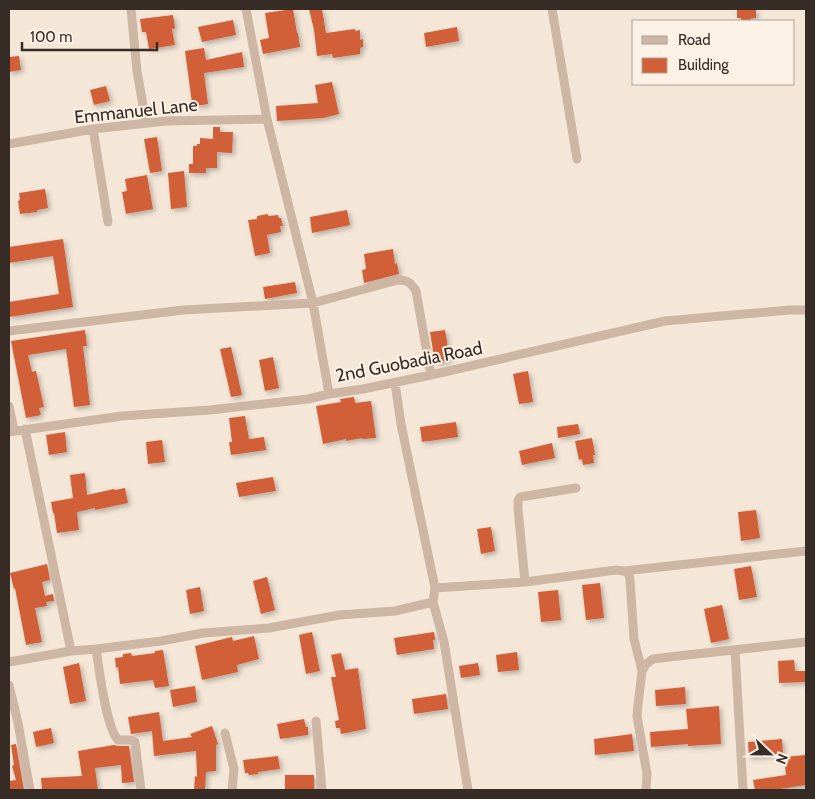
<svg xmlns="http://www.w3.org/2000/svg" width="815" height="799" viewBox="0 0 815 799" font-family="Cabin,sans-serif">
<defs>
<filter id="shadow"><feDropShadow dx="2.5" dy="2.5" stdDeviation="2.5" flood-color="#0004"/></filter>
</defs>
<rect width="100%" height="100%" fill="#f4e7d8"/>
<!-- building -->
<path fill="#d15f38" filter="url(#shadow)" d="M293,9L297,33H298L300,47L263,54L260,40L269,38L265,13Z
M309,9H322L326,33L355,29V31L360,30V40L363,39V47L360,48V54L333,58L332,54L317,56L314,30Z
M737,9H756V18H751L750,21H741V18H737Z
M173,15L175,28L172,29L175,45L149,49L146,32H142L140,19Z
M233,20L236,35L202,42L198,27Z
M457,27L459,41L426,47L424,33Z
M204,48L206,60L242,52L244,67L204,73L208,104L196,106V102L192,103L185,51Z
M19,56L21,70L9,72V57Z
M332,82L339,114L323,118L277,121L276,106L318,103L315,85Z
M106,86L110,101L94,105L90,90Z
M213,127H220V132H233L232,153L217,152V168H206V173H189V164H193V146H197V144H200V138L213,139Z
M157,137L162,171L150,173L144,139Z
M184,171L187,207L171,209L168,173Z
M147,175L153,209L126,214L122,192L127,191L125,179Z
M45,189L48,208L37,210V212L20,214L18,201L20,200L19,193Z
M347,210L350,225L312,233L310,217Z
M268,214V216L278,215L279,218H281L283,226H280L281,232L267,235L270,253L255,256L248,220L257,219V216Z
M63,239L73,307L9,317V302L59,294L53,256L9,263V247Z
M393,249L395,264L397,263L399,274L364,283L362,270L366,269L364,254Z
M295,282L297,293L265,299L263,287Z
M85,330L87,346H83L90,405L74,407L66,349L28,355L32,372L36,371L44,407L39,408L41,415L26,418L11,341Z
M445,330L450,360L435,363L430,332Z
M231,347L242,395L231,397L220,349Z
M273,357L279,388L265,391L259,360Z
M528,371L533,402L519,404L513,374Z
M354,397L355,403L371,401L376,438L362,439V438L346,441V439L323,444L316,406L341,402L340,399Z
M245,416L249,439L264,437L266,450L231,455L229,442H232L229,418Z
M456,422L458,437L422,442L420,427Z
M578,424L580,434L558,438L557,427Z
M65,432L67,452L49,455L46,435Z
M592,438L595,455H593L594,463L583,465L582,459L579,460L575,441Z
M162,440L165,462L148,464L146,442Z
M552,443L555,458L522,465L519,451Z
M85,473L87,495L114,489L115,490L125,488L128,503L95,510V508L77,512L79,530L57,533L54,513H53L51,502L73,498L70,475Z
M273,477L276,491L239,497L236,483Z
M756,510L760,538L741,541L738,512Z
M491,527L495,551L481,554L477,529Z
M47,564L50,580L42,582L45,596L53,594L54,601L46,602L47,606L35,608L42,642L26,645L15,588L14,589L10,573Z
M751,566L757,597L739,600L734,569Z
M267,577L275,610L261,614L253,581Z
M600,583L604,618L586,620L582,585Z
M200,587L204,611L190,614L186,590Z
M558,590L561,620L541,622L538,592Z
M722,605L729,639L711,643L704,609Z
M312,632L320,671L306,674L299,635Z
M434,632L435,640H433L434,649L397,655L394,638Z
M254,636L259,659L237,665L238,672L202,680L195,646L232,637L233,641Z
M163,650L169,686L155,688L153,680L120,684L118,667L116,668L115,658L123,657V654L131,653L132,656L155,653V651Z
M517,652L519,670L498,672L496,655Z
M341,653L345,670L358,668L366,729L341,734L340,728H336L335,721L339,720L331,677H336L331,655Z
M794,660L795,671H806V682L779,683L778,661Z
M79,663L86,701L70,704L63,667Z
M478,663L480,675L461,678L459,666Z
M195,686L197,702L173,707L170,690Z
M685,687L686,704L656,706L655,690Z
M446,694L448,709L414,714L412,699Z
M719,706L721,744L688,746V744L651,747L650,732L688,729L686,709Z
M159,712L163,741L192,737L190,734L212,726L218,744L216,745V771L206,772L205,790H194L195,776L197,777L196,751L154,756L152,731L131,734L128,717Z
M304,719L306,727H308V735L280,739L277,724Z
M51,728L54,743L36,747L33,732Z
M632,734L634,751L595,755L594,739Z
M782,739L783,754L749,757L748,742Z
M16,744L24,790H9V781L16,780L12,766L14,765L11,745Z
M114,745L118,746H129L134,782L122,783L121,765L95,768L98,790H42L41,778L82,776L78,751Z
M806,755V785L780,789L781,790H755L753,780L786,775L784,757Z
M278,756L280,769L258,772V774L249,775L248,773H245L243,760Z
M285,775H314V790H285Z"/>
<g fill="none" stroke-linecap="round" stroke-linejoin="round">
<!-- street -->
<path stroke="#cdb6a3" stroke-width="9" d="M131,9L137,71L146,123
M246,9L267,119L313,303L329,394
M552,9L577,159
M93,129L108,222
M9,144L93,129L166,121L267,119
M9,331L183,310L313,303L398,280C408,280 411,283 416,291L431,375
M395,383L401,424L435,588L433,602L444,642L468,790
M9,406L14,431
M25,429L71,651
M9,432L122,416L210,410L308,399L329,394L363,389L431,375L665,321L789,310H806
M624,571L806,551
M525,582L518,509V501L520,497L576,488
M435,588L525,582L616,570L624,571L629,574L630,580L634,639L642,671
M96,649C99,668 106,728 118,740H130L135,742L141,790
M735,650L743,790
M9,662L71,651L96,649L161,641L203,633L269,628L339,615L395,611L433,602
M9,685L18,723L30,790
M316,721L322,790
M225,733L234,769L232,790
M646,790L647,774L637,716L638,705L642,671L646,664L653,659L669,657L806,642"/>
</g>
<g text-anchor="middle" stroke-width="4" stroke-linejoin="round" paint-order="stroke">
<!-- street labels -->
<g font-size="18" fill="#372b26" stroke="#fbf1e5">
<text transform="translate(136 111) rotate(-6)" y="6">Emmanuel Lane</text>
<text transform="translate(409 362) rotate(-11)" y="6">2nd Guobadia Road</text>
</g>
</g>
<!-- border -->
<rect width="815" height="799" fill="none" stroke="#372b26" stroke-width="20"/>
<!-- legend -->
<rect x="632" y="20" width="162" height="65" fill="#fbf1e5" stroke="#ada299"/>
<rect x="642" y="36" width="25" height="8" fill="#cdb6a3" stroke="#ada299"/>
<text x="678" y="45" font-size="15" fill="#372b26">Road</text>
<rect x="642" y="58" width="25" height="15" fill="#d15f38" stroke="#ada299"/>
<text x="678" y="70" font-size="15" fill="#372b26">Building</text>
<!-- north arrow -->
<g transform="translate(770 754) rotate(112)" stroke="#fbf1e5" stroke-width="4" paint-order="stroke">
<path d="M0-4L9 19L0 12L-9 19Z" fill="#372b26"/>
<text y="-8" font-size="14" font-weight="bold" text-anchor="middle" fill="#372b26">N</text>
</g>
<!-- scale -->
<path d="M22 42v8h135v-8" fill="none" stroke="#372b26" stroke-width="2.5"/>
<text x="30" y="42" font-size="15" fill="#372b26" stroke="#fbf1e5" stroke-width="4" paint-order="stroke">100 m</text>
</svg>
